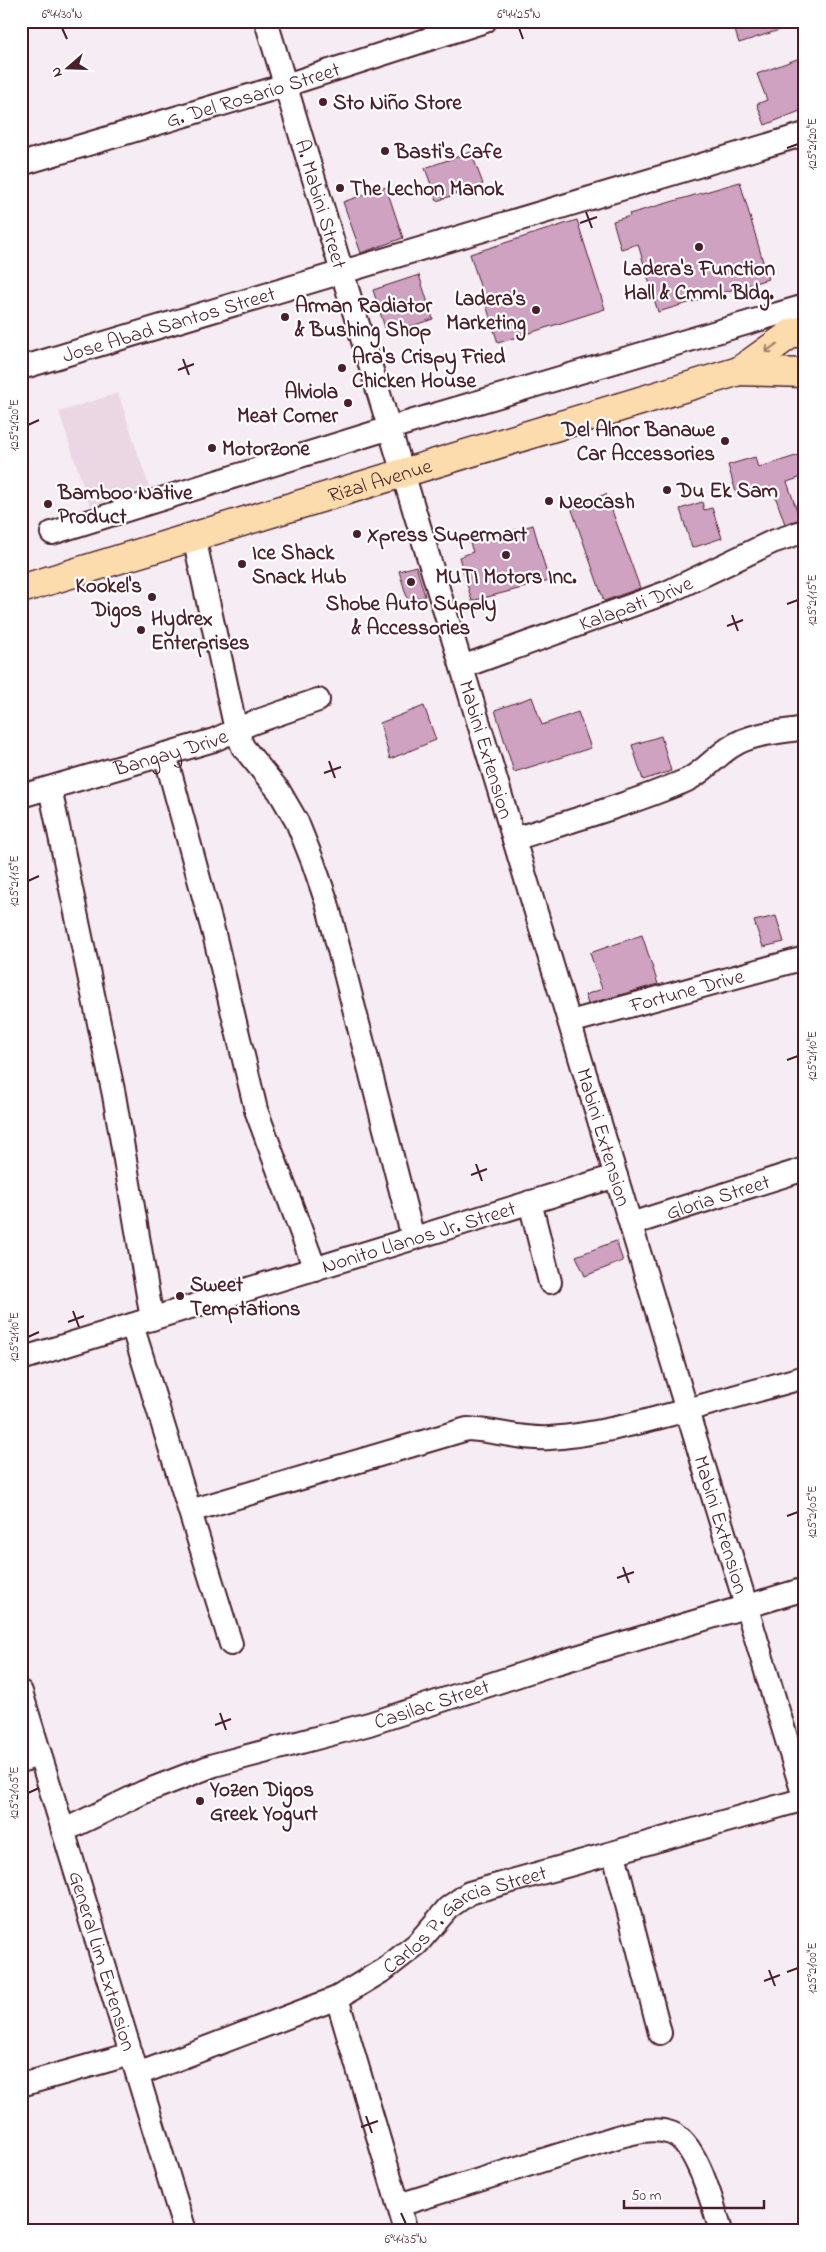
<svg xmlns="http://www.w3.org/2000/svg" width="826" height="2252" viewBox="0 0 826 2252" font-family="'Indie Flower',sans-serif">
<rect width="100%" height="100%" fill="#f6ecf3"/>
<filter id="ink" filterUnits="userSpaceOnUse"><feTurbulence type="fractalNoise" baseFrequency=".02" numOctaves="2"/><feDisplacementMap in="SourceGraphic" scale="10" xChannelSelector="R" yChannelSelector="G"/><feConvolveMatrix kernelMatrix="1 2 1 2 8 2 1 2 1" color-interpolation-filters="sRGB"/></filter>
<g filter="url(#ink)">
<!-- built -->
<path fill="#ebd6e4" d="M118,393L149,487L90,506L59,412Z"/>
<!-- building -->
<path fill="#d0a2c2" stroke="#4a1f2b" d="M732,21H794L795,25L739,43Z
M805,56V109L765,125L757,104L767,100L757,74Z
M471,152L483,184L437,201L425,168Z
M740,182L768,279L658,312L638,244L621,249L613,221L630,216L629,214Z
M386,187L403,238L361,253L343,202Z
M577,220L605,309L498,343L470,254Z
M419,275L433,319L387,334L373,290Z
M805,453V476L787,482L800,519L785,524L772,487L737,496L728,465L755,457L758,468Z
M606,494L640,588L604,601L571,507Z
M702,502L704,510L712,508L722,538L692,548L680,509Z
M533,525L549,581L472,601L459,557L473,552L470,543Z
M416,566L425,596L408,601L399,571Z
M532,697L542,725L578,712L591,748L514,772L495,710Z
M424,706L436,740L390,759L380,723Z
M661,736L671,771L643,780L632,745Z
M776,916L784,942L763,947L754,921Z
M642,935L658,984L588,1004L585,995L602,989L590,953Z
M616,1241L623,1261L585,1276L576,1256Z"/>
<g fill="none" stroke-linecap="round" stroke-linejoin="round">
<defs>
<g id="minor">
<path id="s1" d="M266,21L805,1800"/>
<path id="s2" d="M21,164L286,85L485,21"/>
<path id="s3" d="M21,368L805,134"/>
<path d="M52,533L390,428L805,306"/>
<path d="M194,537L236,730L243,747L279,791L297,822L313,862L327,903L413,1238"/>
<path id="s4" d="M462,667L668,592L772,542L805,531"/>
<path d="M165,754L214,934L256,1110L315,1269"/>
<path d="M50,788L114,1095L152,1319"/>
<path id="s5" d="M21,796L214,740L252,723L318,700"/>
<path d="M514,839C571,821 630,804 685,781C704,773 716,755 734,745C753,733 783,732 805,728"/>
<path id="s6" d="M570,1022L805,958"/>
<path d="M530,1202L550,1282"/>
<path id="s7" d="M631,1224L805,1169"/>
<path d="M132,1325L231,1644"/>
<path id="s8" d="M21,1359L616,1176"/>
<path d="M190,1511L467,1429C495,1430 522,1440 550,1438C593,1435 635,1424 676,1413C719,1401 762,1389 805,1377"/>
<path id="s9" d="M21,1692L185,2231"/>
<path d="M21,1761L40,1754"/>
<path id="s10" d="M63,1831L144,1792L214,1765L369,1724L553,1664L805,1589"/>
<path d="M614,1854L660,2033"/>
<path d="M337,1998L406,2231"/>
<path id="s11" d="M138,2074L337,1998L385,1969L417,1944L448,1908L469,1893L805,1799"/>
<path d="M21,2085L131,2054"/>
<path d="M399,2205L617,2137C635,2132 653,2127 671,2133C697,2142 713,2206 721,2231"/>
</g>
<g id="major">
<path d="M739,371L805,373"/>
<path id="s12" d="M21,589L739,371L792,333L805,330"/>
</g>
</defs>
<!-- minor casing -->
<use href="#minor" stroke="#4a1f2b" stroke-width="26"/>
<!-- major casing -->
<use href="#major" stroke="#4a1f2b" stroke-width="31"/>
<!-- minor -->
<use href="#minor" stroke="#fff" stroke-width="22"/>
<!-- major -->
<use href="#major" stroke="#fcdcac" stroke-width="28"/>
</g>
<!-- one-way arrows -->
<defs><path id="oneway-shaft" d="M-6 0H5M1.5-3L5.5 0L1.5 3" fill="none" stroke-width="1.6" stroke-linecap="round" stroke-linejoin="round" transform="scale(1.25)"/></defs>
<use stroke="#a37e6c" href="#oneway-shaft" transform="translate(771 348) rotate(144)"/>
</g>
<!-- ticks -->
<path fill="none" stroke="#4a1f2b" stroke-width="2" d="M62,28L67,39M519,28L523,39M787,148L798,144M586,212L592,228M580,223L597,217M183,359L189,375M178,370L194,364M28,425L39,420M787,604L798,600M732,615L738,631M727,626L743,620M329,761L335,778M324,773L341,767M28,881L39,876M787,1060L798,1056M476,1164L482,1181M471,1175L487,1169M73,1311L79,1327M68,1322L84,1316M28,1337L39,1332M787,1516L798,1512M623,1567L629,1583M617,1578L634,1572M220,1713L226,1730M215,1725L231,1719M28,1793L39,1788M769,1970L775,1986M787,1972L798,1968M764,1981L780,1975M366,2116L372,2133M361,2127L378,2121M401,2213L406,2224"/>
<!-- markers -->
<g fill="#4a1f2b" stroke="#fff" stroke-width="2">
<circle cx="323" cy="102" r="5"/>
<circle cx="385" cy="151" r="5"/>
<circle cx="340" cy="188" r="5"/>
<circle cx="699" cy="247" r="5"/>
<circle cx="536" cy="310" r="5"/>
<circle cx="285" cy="317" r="5"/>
<circle cx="342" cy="368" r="5"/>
<circle cx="348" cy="403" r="5"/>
<circle cx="725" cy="441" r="5"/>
<circle cx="212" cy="448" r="5"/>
<circle cx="667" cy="490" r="5"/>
<circle cx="549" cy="501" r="5"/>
<circle cx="48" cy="504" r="5"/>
<circle cx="357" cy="534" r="5"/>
<circle cx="506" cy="555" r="5"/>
<circle cx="242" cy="564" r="5"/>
<circle cx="411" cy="582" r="5"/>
<circle cx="152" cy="597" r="5"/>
<circle cx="141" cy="630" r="5"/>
<circle cx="180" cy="1296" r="5"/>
<circle cx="200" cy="1801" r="5"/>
</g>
<g text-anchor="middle" stroke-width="4.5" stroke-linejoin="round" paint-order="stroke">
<!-- street labels -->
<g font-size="21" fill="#4a1f2b" stroke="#fff">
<text dy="7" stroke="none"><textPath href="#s2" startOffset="242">G. Del Rosario Street</textPath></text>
<text dy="7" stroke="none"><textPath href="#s1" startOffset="191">A. Mabini Street</textPath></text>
<text dy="7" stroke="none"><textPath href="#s3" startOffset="154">Jose Abad Santos Street</textPath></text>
<text dy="7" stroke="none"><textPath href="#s12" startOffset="375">Rizal Avenue</textPath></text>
<text dy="7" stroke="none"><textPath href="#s4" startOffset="185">Kalapati Drive</textPath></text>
<text dy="7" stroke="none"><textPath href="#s1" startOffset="761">Mabini Extension</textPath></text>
<text dy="7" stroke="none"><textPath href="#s5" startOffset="156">Bangay Drive</textPath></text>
<text dy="7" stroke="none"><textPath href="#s6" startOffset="121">Fortune Drive</textPath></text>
<text dy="7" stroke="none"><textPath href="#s1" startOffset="1166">Mabini Extension</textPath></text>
<text dy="7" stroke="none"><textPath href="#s7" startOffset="91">Gloria Street</textPath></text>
<text dy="7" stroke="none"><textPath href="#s8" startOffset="416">Nonito Llanos Jr. Street</textPath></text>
<text dy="7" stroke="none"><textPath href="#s1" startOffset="1571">Mabini Extension</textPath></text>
<text dy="7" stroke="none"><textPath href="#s10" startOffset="391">Casilac Street</textPath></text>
<text dy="7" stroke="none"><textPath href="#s11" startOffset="366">Carlos P. Garcia Street</textPath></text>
<text dy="7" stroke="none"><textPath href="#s9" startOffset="281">General Lim Extension</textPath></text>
</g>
<!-- poi labels -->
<g font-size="21" font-weight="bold" fill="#4a1f2b" stroke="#fff" text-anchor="start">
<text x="333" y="109">Sto Niño Store</text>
<text x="395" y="158">Basti's Cafe</text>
<text x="350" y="195">The Lechon Manok</text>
<text x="699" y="275" text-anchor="middle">Ladera's Function<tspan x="699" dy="24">Hall &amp; Cmml. Bldg.</tspan></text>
<text x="526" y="305" text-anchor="end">Ladera’s<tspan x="526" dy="24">Marketing</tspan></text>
<text x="295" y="312">Arman Radiator<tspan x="295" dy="24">&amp; Bushing Shop</tspan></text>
<text x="352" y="363">Ara's Crispy Fried<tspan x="352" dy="24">Chicken House</tspan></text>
<text x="338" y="398" text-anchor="end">Alviola<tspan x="338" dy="24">Meat Corner</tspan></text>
<text x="715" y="436" text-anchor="end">Del Alnor Banawe<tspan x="715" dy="24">Car Accessories</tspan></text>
<text x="222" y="455">Motorzone</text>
<text x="677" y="497">Du Ek Sam</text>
<text x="58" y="499">Bamboo Native<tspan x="58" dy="24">Product</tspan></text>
<text x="559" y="508">Neocash</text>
<text x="367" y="541">Xpress Supermart</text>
<text x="252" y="559">Ice Shack<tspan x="252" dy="24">Snack Hub</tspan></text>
<text x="506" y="583" text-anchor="middle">MUTI Motors Inc.</text>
<text x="142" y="592" text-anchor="end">Kookel's<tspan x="142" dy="24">Digos</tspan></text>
<text x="411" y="610" text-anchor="middle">Shobe Auto Supply<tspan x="411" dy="24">&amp; Accessories</tspan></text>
<text x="151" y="625">Hydrex<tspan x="151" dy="24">Enterprises</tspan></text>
<text x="190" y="1291">Sweet<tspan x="190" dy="24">Temptations</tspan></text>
<text x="210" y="1796">Yozen Digos<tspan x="210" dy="24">Greek Yogurt</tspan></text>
</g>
</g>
<!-- margin -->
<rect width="826" height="2252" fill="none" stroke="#fff" stroke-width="55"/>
<!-- north arrow -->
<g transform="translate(68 68) rotate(250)" stroke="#ffffff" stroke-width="4" paint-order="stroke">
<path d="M0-4L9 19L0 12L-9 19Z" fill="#4a1f2b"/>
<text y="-8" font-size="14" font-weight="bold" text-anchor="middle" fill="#4a1f2b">N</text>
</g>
<!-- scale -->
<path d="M624 2200v8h140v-8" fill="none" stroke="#4a1f2b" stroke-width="2.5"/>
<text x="631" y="2200" font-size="15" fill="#4a1f2b" stroke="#ffffff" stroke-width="4" paint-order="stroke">50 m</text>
<rect x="28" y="28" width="770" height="2196" fill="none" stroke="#4a1f2b" stroke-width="2"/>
<g font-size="12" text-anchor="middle" fill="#4a1f2b">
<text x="62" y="18">6°44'30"N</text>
<text x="519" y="18">6°44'25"N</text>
<text transform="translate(812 144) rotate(-90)" y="4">125°21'20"E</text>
<text transform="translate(14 425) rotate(-90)" y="4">125°21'20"E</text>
<text transform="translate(812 600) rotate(-90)" y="4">125°21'15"E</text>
<text transform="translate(14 881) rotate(-90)" y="4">125°21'15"E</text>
<text transform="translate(812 1056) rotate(-90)" y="4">125°21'10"E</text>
<text transform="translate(14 1337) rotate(-90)" y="4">125°21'10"E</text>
<text transform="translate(812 1512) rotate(-90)" y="4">125°21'05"E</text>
<text transform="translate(14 1793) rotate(-90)" y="4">125°21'05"E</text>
<text transform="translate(812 1968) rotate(-90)" y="4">125°21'00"E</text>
<text x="406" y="2243">6°44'35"N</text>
</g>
</svg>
